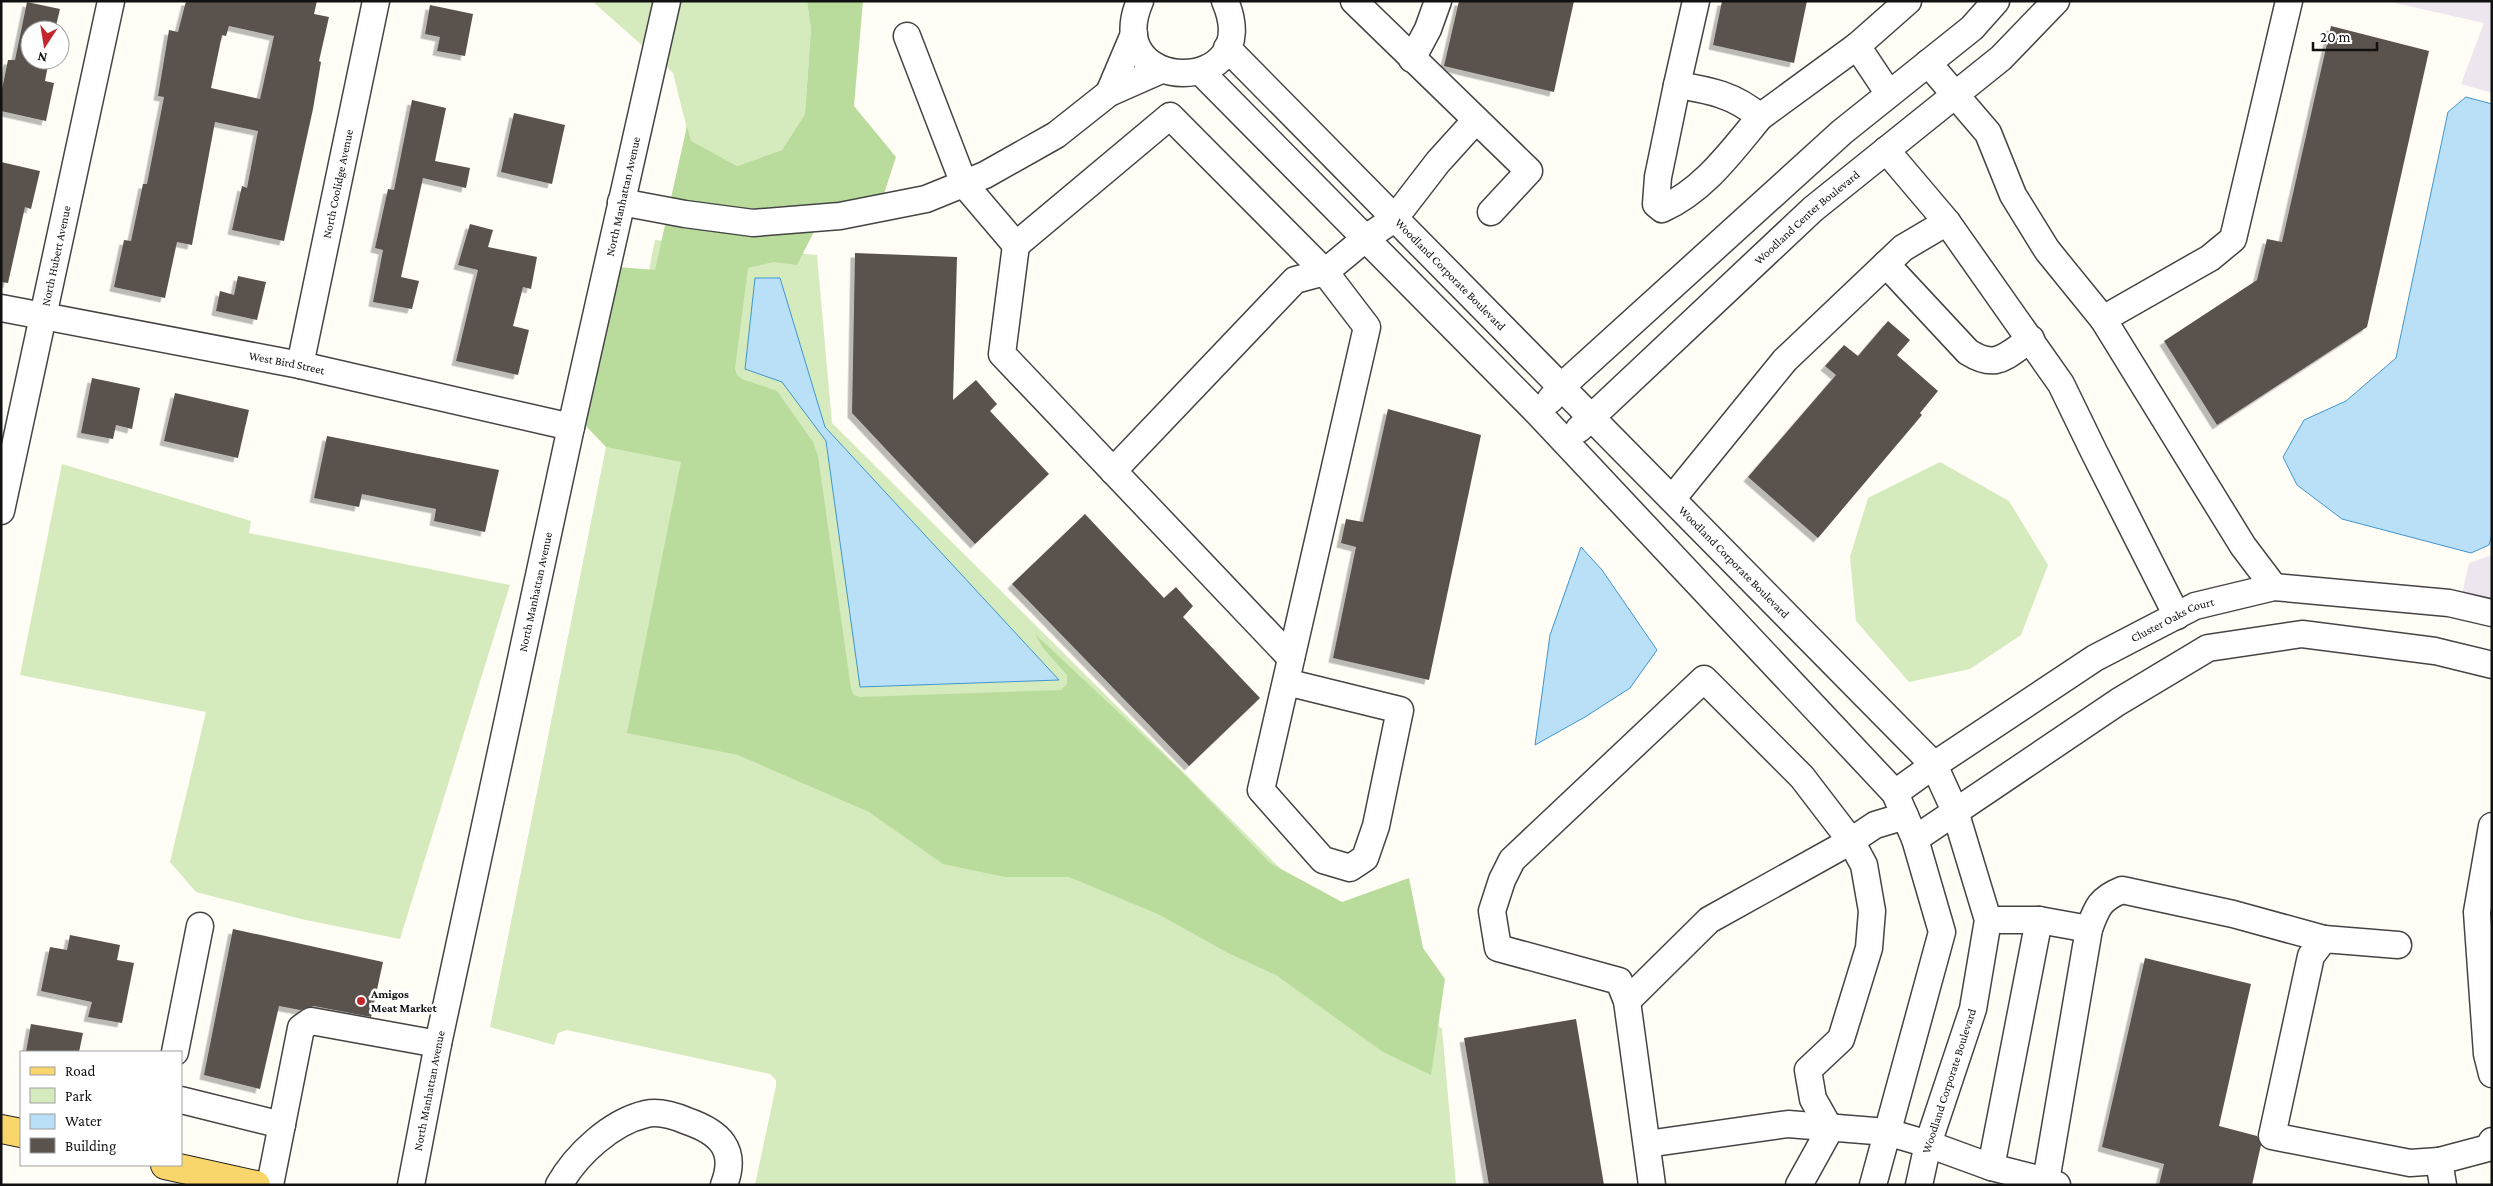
<svg xmlns="http://www.w3.org/2000/svg" width="2493" height="1186" viewBox="0 0 2493 1186" font-family="'Crimson Pro',serif">
<defs>
<filter id="shadow"><feDropShadow dx="-4.5" dy="4.5" stdDeviation="0" flood-color="#0004"/></filter>
</defs>
<rect width="100%" height="100%" fill="#fffdf5"/>
<!-- industrial -->
<path fill="#eee6ef" d="M2386,1H2492V93L2461,84L2484,23Z
M2492,555V601L2462,594L2469,563Z"/>
<!-- green -->
<path fill="#d5ebbd" d="M592,1H655L645,48Z
M678,1H807L811,29L805,114L782,150L737,166L690,141L673,73L664,64Z
M655,240L817,255L832,423L1442,1029L1456,1185H755L776,1086V1080L770,1074L567,1030L558,1033L554,1045L490,1027L606,447L614,448Z
M1940,462L2009,501L2048,565L2021,635L1970,669L1909,682L1856,621L1850,557L1868,498Z
M62,464L251,521L249,533L510,585L400,939L301,919L196,892L170,862L206,712L20,675Z"/>
<!-- forest -->
<path fill="#b9dc9c" d="M807,1H863L854,106L896,157L879,209L818,224L797,265L774,262L748,268L735,369L737,375L742,379L777,391L813,442L818,456L851,689L854,695L860,697L1061,690L1067,684V675L1043,648L1035,634L1178,768L1270,863L1342,902L1409,878L1423,948L1445,979L1431,1075L1383,1052L1276,975L1228,953L1158,914L1069,877H1005L943,864L869,812L738,755L627,733L681,462L606,447L583,423L618,267L655,270L687,126L691,141L737,166L782,150L805,114L811,29Z"/>
<!-- water -->
<path fill="#b9e0f7" stroke="#3f96cf" d="M2466,97L2492,104V534L2489,545L2471,553L2342,519L2297,485L2283,457L2304,420L2346,401L2396,358L2448,112Z
M755,278H780L825,427L1059,680L860,687L826,441L782,382L745,369Z
M1581,547L1602,570L1657,650L1630,688L1585,717L1535,745L1550,635Z"/>
<!-- building -->
<path fill="#5a524d" fill-rule="evenodd" filter="url(#shadow)" d="M186,1H317L314,14L329,17L319,61L321,62L313,109L284,241L232,230L242,186L247,188L258,131L215,122L192,245L177,242L165,298L114,287L124,240L131,241L143,184H147L164,97L158,96L169,30L178,32ZM229,26L274,36L260,99L211,88L222,35L226,36Z
M1459,1H1574L1554,92L1444,66Z
M1722,1H1807L1794,63L1713,45Z
M27,2L60,9L55,30H30V60H49L45,81L54,83L46,121L1,111V94L8,60H15Z
M430,5L473,14L465,56L437,51L440,37L425,34Z
M2331,26L2429,51L2367,327L2217,425L2164,341L2257,280L2267,239L2282,242Z
M412,100L446,108L435,161L470,168L466,188L423,178L401,277L419,281L412,309L373,302L383,250L375,248L388,189L394,190Z
M514,113L565,125L552,184L501,172Z
M1,162L40,171L31,209L25,207L8,283L1,282Z
M470,224L493,230L488,247L537,257L531,289L523,287L513,326L529,330L518,375L456,361L478,270L458,265Z
M855,253L957,257L953,400L976,380L997,404L990,411L1049,474L975,544L852,413Z
M238,276L266,282L257,320L216,311L220,291L234,295Z
M1888,321L1910,340L1897,355L1938,391L1920,413L1922,415L1818,538L1748,477L1836,375L1825,366L1844,345L1858,356Z
M92,378L140,388L132,429L116,425L113,439L81,433Z
M175,393L249,410L238,458L164,441Z
M1388,409L1481,435L1429,680L1333,658L1356,547L1341,543L1346,519L1363,522Z
M327,436L499,470L485,532L434,521L436,509L362,494L359,507L314,498Z
M1085,514L1164,598L1176,587L1193,606L1183,617L1260,698L1189,766L1012,584Z
M233,929L383,962L371,1017L314,1006L300,1010L279,1006L260,1089L204,1075Z
M70,935L120,945L117,960L134,963L122,1023L88,1017L92,1002L41,991L50,947L67,950Z
M2145,958L2251,984L2219,1126L2257,1136L2261,1145L2252,1185H2159L2164,1164L2102,1147Z
M1576,1019L1604,1185H1489L1464,1038Z
M31,1024L83,1033L79,1052H26Z"/>
<g fill="none" stroke-linecap="round" stroke-linejoin="round">
<defs>
<g id="minor">
<path d="M1140,1C1099,96 1267,98 1225,1"/>
<path d="M1354,1L1529,171L1491,212"/>
<path d="M1696,1L1677,85C1709,90 1735,95 1760,117L1857,46L1889,94"/>
<path d="M907,36L964,184L1016,245L1170,116L1325,272L1366,238L1394,219L1438,162L1476,120"/>
<path d="M1857,46L1908,1"/>
<path id="s1" d="M1227,48L1934,765L1955,811L1988,920L1973,1009L1928,1144L1919,1185"/>
<path d="M1412,59L1428,29L1438,1"/>
<path d="M1928,63L1988,133L2013,195L2047,250L2103,319"/>
<path d="M1201,72L1539,414L1895,793L1915,839L1942,932L1873,1185"/>
<path d="M1677,85L1658,177L1656,204L1662,209C1704,190 1731,152 1760,117"/>
<path d="M1109,93L1134,34"/>
<path d="M1886,150L1947,222L2061,384L2094,452L2177,616"/>
<path d="M621,202L685,214L753,223L840,216L926,199L985,175L1056,135L1109,93L1161,70"/>
<path d="M1016,245L1002,354L1291,658"/>
<path d="M1886,264L1968,352C1997,370 2005,356 2031,339"/>
<path id="s2" d="M1,308L300,365L571,427"/>
<path id="s3" d="M300,365L376,1"/>
<path d="M1550,400L1561,387L1842,132L1972,28L1996,1"/>
<path id="s4" d="M1579,429L1813,209L2001,58L2056,1"/>
<path d="M1113,471L1295,280L1325,272L1367,327L1261,790L1323,860L1350,868L1365,858L1376,826L1400,710L1286,682"/>
<path d="M1672,499L1785,360L1903,248L1947,222"/>
<path id="s5" d="M1,511L111,1"/>
<path d="M2274,587L2243,546L2103,319L2210,258L2233,239L2289,1"/>
<path id="s6" d="M1895,793L1934,765L2095,658L2195,606L2274,587L2449,603L2492,613"/>
<path d="M2492,826L2477,912L2487,1054L2492,1074"/>
<path d="M1915,839L2118,702L2208,648L2302,634L2435,651L2492,665"/>
<path d="M1988,920H2039L2089,929L2046,1181L2057,1185"/>
<path d="M2089,929C2097,907 2100,899 2122,890L2233,914L2324,939"/>
<path d="M2398,945L2324,939L2311,956L2272,1136L2410,1163L2439,1161"/>
<path d="M1627,1001L1709,920L1851,841L1864,865L1872,911L1869,948L1841,1039L1808,1070L1813,1099L1830,1129L1799,1185"/>
<path d="M175,1052L200,926"/>
<path d="M181,1100L282,1125"/>
<path d="M1647,1144L1788,1124L1887,1132L1928,1144L1991,1167L2046,1181L2045,1185"/>
<path d="M1991,1167L2039,920"/>
<path d="M270,1185L301,1028L311,1021L438,1044"/>
<path id="s7" d="M411,1185L438,1044L571,427L667,1"/>
<path d="M559,1185C576,1155 611,1122 646,1114C659,1111 675,1116 687,1121C719,1132 738,1149 724,1185"/>
<path d="M1652,1185L1627,1001L1619,981L1498,948L1492,911L1502,880L1512,860L1704,679L1802,777L1851,841L1875,825L1905,816"/>
<path d="M2443,1185L2439,1161L2488,1148L2492,1141"/>
</g>
<path id="major" d="M1,1129L21,1133
M165,1165L256,1185"/>
</defs>
<!-- minor casing -->
<use href="#minor" stroke="#444" stroke-width="29"/>
<!-- major casing -->
<use href="#major" stroke="#222" stroke-width="30"/>
<!-- minor -->
<use href="#minor" stroke="#fff" stroke-width="26"/>
<!-- major -->
<use href="#major" stroke="#f9d66b" stroke-width="28"/>
</g>
<!-- markers -->
<circle fill="#c4262e" stroke="#fff" stroke-width="2" cx="361" cy="1001" r="5"/>
<g text-anchor="middle" stroke-width="5" stroke-linejoin="round" paint-order="stroke">
<!-- street labels -->
<g font-size="12" fill="#111" stroke="#fff">
<text dy="4" stroke="none"><textPath href="#s3" startOffset="185">North Coolidge Avenue</textPath></text>
<text dy="4" stroke="none"><textPath href="#s7" startOffset="1011">North Manhattan Avenue</textPath></text>
<text dy="4" stroke="none"><textPath href="#s4" startOffset="311">Woodland Center Boulevard</textPath></text>
<text dy="4" stroke="none"><textPath href="#s5" startOffset="261">North Hubert Avenue</textPath></text>
<text dy="4" stroke="none"><textPath href="#s1" startOffset="318">Woodland Corporate Boulevard</textPath></text>
<text dy="4" stroke="none"><textPath href="#s2" startOffset="291">West Bird Street</textPath></text>
<text dy="4" stroke="none"><textPath href="#s1" startOffset="722">Woodland Corporate Boulevard</textPath></text>
<text dy="4" stroke="none"><textPath href="#s7" startOffset="606">North Manhattan Avenue</textPath></text>
<text dy="4" stroke="none"><textPath href="#s6" startOffset="328">Cluster Oaks Court</textPath></text>
<text transform="translate(1949 1081) rotate(-72)" y="4">Woodland Corporate Boulevard</text>
<text dy="4" stroke="none"><textPath href="#s7" startOffset="96">North Manhattan Avenue</textPath></text>
</g>
<!-- poi labels -->
<g font-size="12" font-weight="bold" fill="#111" stroke="#fff" text-anchor="start">
<text x="371" y="998">Amigos<tspan x="371" dy="14">Meat Market</tspan></text>
</g>
</g>
<!-- border -->
<rect width="2493" height="1186" fill="none" stroke="#111111" stroke-width="5"/>
<!-- legend -->
<rect x="20" y="1051" width="162" height="115" fill="#ffffff" stroke="#a0a0a0"/>
<rect x="30" y="1067" width="25" height="8" fill="#f9d66b" stroke="#a0a0a0"/>
<text x="65" y="1076" font-size="15" fill="#111111">Road</text>
<rect x="30" y="1088" width="25" height="15" fill="#d5ebbd" stroke="#a0a0a0"/>
<text x="65" y="1101" font-size="15" fill="#111111">Park</text>
<rect x="30" y="1114" width="25" height="15" fill="#b9e0f7" stroke="#a0a0a0"/>
<text x="65" y="1126" font-size="15" fill="#111111">Water</text>
<rect x="30" y="1138" width="25" height="15" fill="#5a524d" stroke="#a0a0a0"/>
<text x="65" y="1151" font-size="15" fill="#111111">Building</text>
<!-- north arrow -->
<g transform="translate(45 45) rotate(192)"><circle r="24" fill="#ffffff" stroke="#a0a0a0"/>
<path d="M0-4L9 19L0 12L-9 19Z" fill="#c4262e"/>
<text y="-8" font-size="14" font-weight="bold" text-anchor="middle" fill="#111111">N</text>
</g>
<!-- scale -->
<path d="M2313 42v8h64v-8" fill="none" stroke="#111111" stroke-width="2.5"/>
<text x="2320" y="42" font-size="15" fill="#111111" stroke="#ffffff" stroke-width="4" paint-order="stroke">20 m</text>
</svg>
